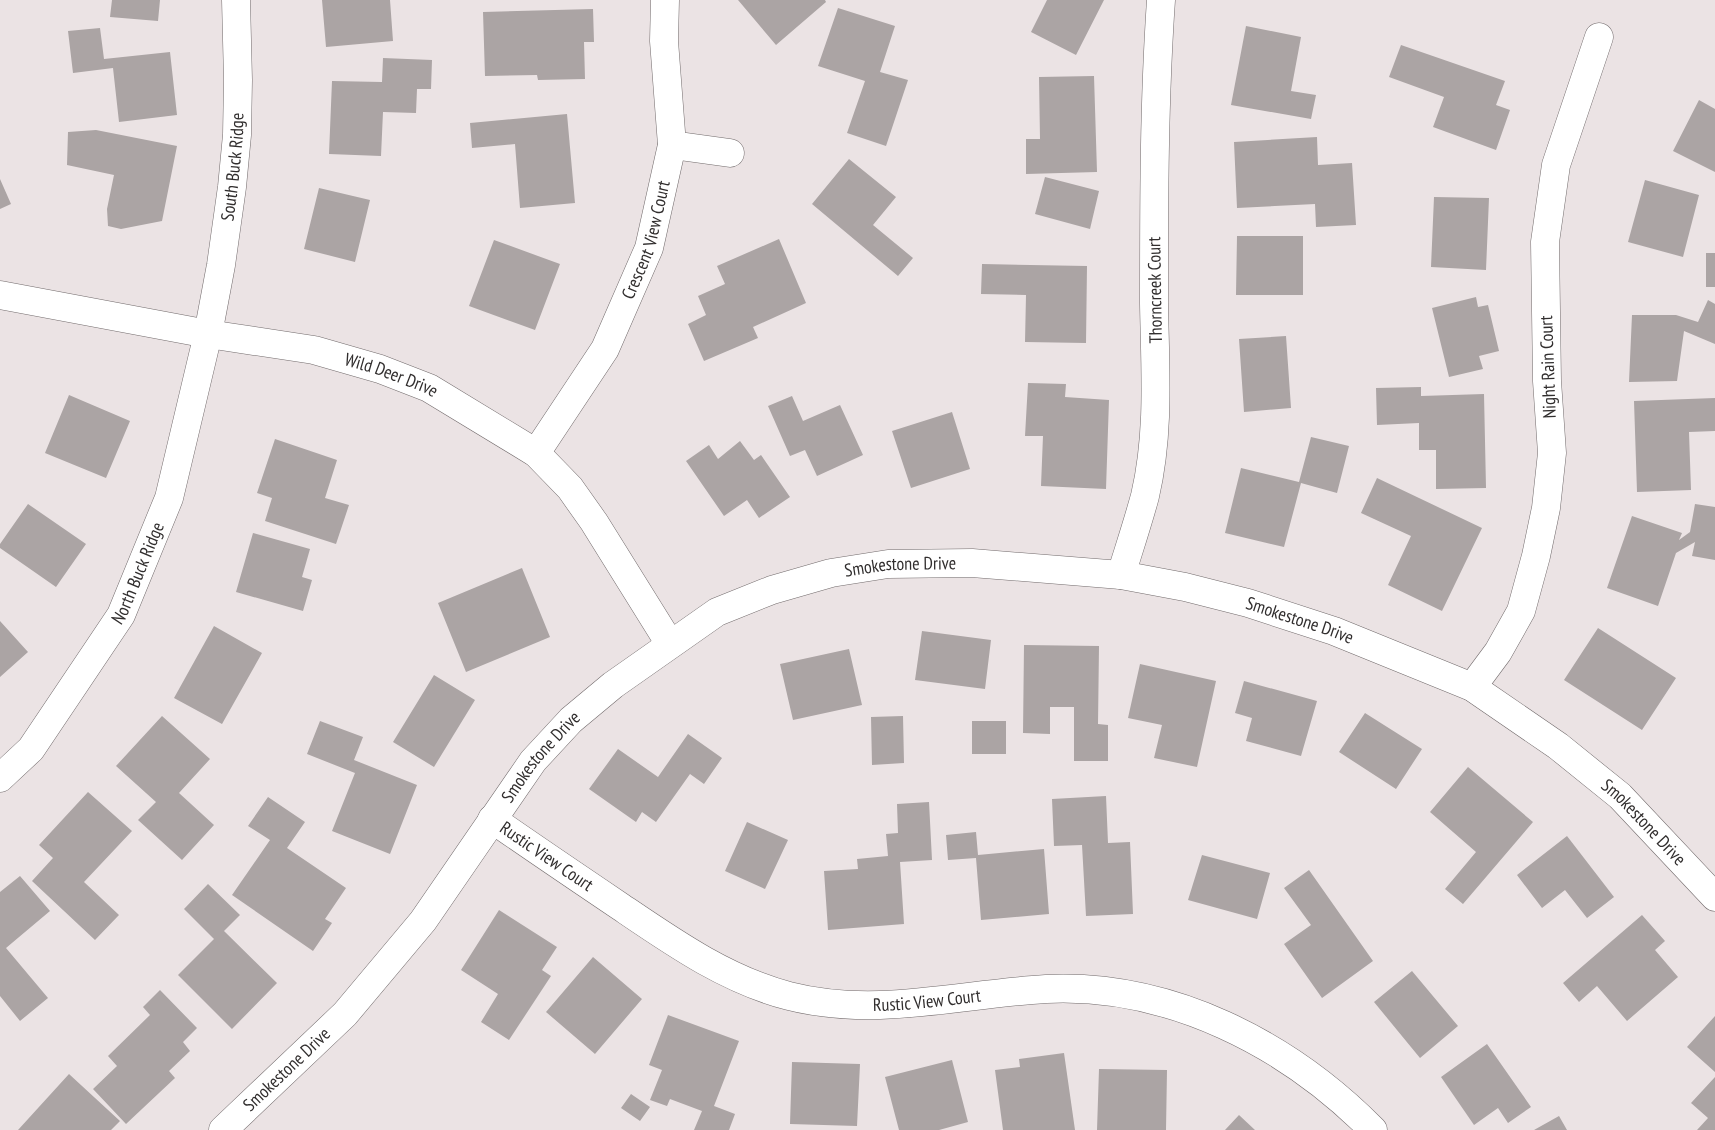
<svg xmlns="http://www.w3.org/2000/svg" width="1715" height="1130" viewBox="0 0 1715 1130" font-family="'PT Sans Narrow',sans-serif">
<rect width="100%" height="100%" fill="#ebe3e4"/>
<!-- building -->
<path fill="#aba4a4" d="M112,0H160L158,21L110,17Z
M322,0H390L393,41L326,47Z
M738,0H825L826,2L776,45Z
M1047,0H1104L1076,55L1031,32Z
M838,8L895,26L880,72L908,80L886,146L847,133L865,81L818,66Z
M593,9L594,42H584L585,79L538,80L537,75L485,76L483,12Z
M1246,26L1301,37L1291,91L1316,95L1311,119L1231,105Z
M100,28L104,59L170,52L177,115L119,122L113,68L73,73L68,31Z
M1401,45L1505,81L1496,105L1510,110L1496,150L1433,127L1444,97L1389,77Z
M383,58L432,60L431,89H417L416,113L383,112L381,156L329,154L332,81L382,82Z
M1094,76L1097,172L1026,174V139H1040L1039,77Z
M1699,100L1715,109V172L1673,151Z
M567,114L575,203L520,208L515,144L472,148L470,123Z
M96,130L177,146L162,221L121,229L108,226L107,209L114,175L67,165L68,132Z
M1317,137L1318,165L1352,163L1356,225L1316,227L1315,204L1237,208L1234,142Z
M849,159L896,197L873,225L913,258L898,276L812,204Z
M1045,177L1099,191L1090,229L1035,214Z
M0,179L11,204L0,209Z
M1645,180L1699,195L1683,257L1628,242Z
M319,188L370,200L355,262L304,249Z
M1434,197L1489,198L1486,270L1431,267Z
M1237,236H1303V295H1236Z
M779,239L806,303L753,327L758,338L704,361L688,324L706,315L698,296L725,284L717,266Z
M494,240L560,264L535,330L469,306Z
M1706,253H1715V287H1706Z
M982,264L1087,266L1086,343L1025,342L1026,295L981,294Z
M1476,297L1478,307L1488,305L1499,351L1479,356L1483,369L1449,377L1432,308Z
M1708,300L1715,304V344L1684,331L1677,381L1629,382L1632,315H1676L1698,322Z
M1286,336L1291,408L1244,412L1239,339Z
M1028,383L1066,384L1065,397L1109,400L1106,489L1041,486L1043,436H1025Z
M1421,387V396L1484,394L1486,488L1436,489V450H1419V423L1377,425L1376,388Z
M69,395L130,421L106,478L45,453Z
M792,396L803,421L840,405L863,455L817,476L805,450L790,456L768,406Z
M1715,398V431L1689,432L1691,490L1637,492L1634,401Z
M952,412L970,469L911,488L892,431Z
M1311,437L1349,446L1337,493L1301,483L1284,547L1225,533L1241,468L1299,482Z
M275,439L337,460L325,498L349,505L336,544L265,521L272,498L257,493Z
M740,441L754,460L761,455L790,497L759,518L747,500L724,516L686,461L709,445L718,459Z
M1377,478L1482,528L1442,611L1388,585L1411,536L1361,513Z
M28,504L86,544L56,587L0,548V544Z
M1695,504L1715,507V560L1692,556L1695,542L1676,553L1658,606L1607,588L1632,516L1682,533L1679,540L1690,532Z
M253,533L310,549L302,577L312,580L303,611L236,592Z
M522,568L550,637L466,672L438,603Z
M0,621L28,652L0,677Z
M214,626L262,653L222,724L174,698Z
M1598,628L1676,678L1642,730L1564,680Z
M922,631L991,640L985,689L915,680Z
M1024,645L1099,646L1098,724L1108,725V761H1074V707H1050V734L1023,733Z
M849,649L862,705L793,720L780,664Z
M1140,664L1216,681L1197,767L1154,758L1162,725L1128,718Z
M434,675L475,700L434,767L393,742Z
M1244,681L1317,701L1301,756L1246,741L1252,718L1235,713Z
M1365,713L1422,749L1396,789L1339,752Z
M162,716L210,759L179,793L214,825L182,860L138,820L156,802L116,766Z
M903,716L904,763L872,765L871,717Z
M320,721L363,737L354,760L417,785L390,854L332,831L355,773L307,754Z
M972,721H1006V754H972Z
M688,734L722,758L704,784L690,774L656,822L642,812L636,822L589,789L618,749L658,777Z
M1468,767L1533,822L1463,904L1445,889L1476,852L1430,812Z
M88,792L132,831L84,882L119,915L95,940L32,881L53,858L39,845Z
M1106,796L1108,843L1130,842L1133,914L1086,916L1082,845L1054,846L1052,799Z
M268,797L305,822L287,848L346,888L325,919L332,923L313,951L232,895L270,840L248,826Z
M929,802L932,860L900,862L904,924L828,930L824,871L858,869L857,859L888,856L886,834L898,833L897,804Z
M747,822L788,840L765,889L725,871Z
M976,832L978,855L1044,849L1049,914L981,920L976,858L948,860L946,835Z
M1567,836L1614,897L1587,918L1565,890L1542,908L1517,875Z
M1202,855L1270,873L1257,919L1188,900Z
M1309,870L1373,961L1322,998L1284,944L1311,925L1284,888Z
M20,876L50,911L6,948L48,998L20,1021L0,996V892Z
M208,884L240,915L224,931L277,983L232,1029L178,975L214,939L184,909Z
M499,910L557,947L542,970L551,976L509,1040L481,1022L498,994L461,970Z
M1642,915L1665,941L1655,950L1678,977L1627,1021L1597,986L1579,1002L1563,983Z
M593,957L642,999L595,1054L546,1012Z
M1412,971L1458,1026L1420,1058L1374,1002Z
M160,990L197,1028L183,1042L190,1051L169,1071L175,1078L126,1124L93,1089L117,1066L108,1056L150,1015L143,1007Z
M668,1015L739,1041L714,1106L735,1114L729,1130H694L702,1111L670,1099L667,1106L650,1100L662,1070L649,1065Z
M1715,1016V1072L1687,1047Z
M1487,1044L1531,1107L1508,1123L1498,1108L1474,1125L1441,1077Z
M1064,1053L1075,1130H1003L995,1070L1020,1067L1019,1059Z
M952,1060L968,1122L939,1130H899L885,1077Z
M792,1062L860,1064L857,1126L790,1124Z
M1099,1069L1167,1070L1166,1130H1097Z
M69,1074L120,1121L111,1130H18Z
M1715,1077V1130H1697L1708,1118L1691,1103Z
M631,1094L650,1107L640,1121L621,1108Z
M1239,1115L1255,1130H1225Z
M1559,1116L1567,1130H1534Z"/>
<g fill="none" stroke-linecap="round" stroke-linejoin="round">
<defs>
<g id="street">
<path d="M672,145L730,153"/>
<path id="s1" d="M0,295L208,334L314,350L380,369L429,388L536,453L570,488L594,522L670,644"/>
<path id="s2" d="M536,453L605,349L649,248L672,145L664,41L665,0"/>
<path d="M1121,575C1129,549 1138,522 1145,496C1160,432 1155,368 1154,303C1154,202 1154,101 1161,0"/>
<path d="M1472,687L1498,652L1521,611L1536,556L1546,508L1552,453L1547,381L1545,242L1556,165L1599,37"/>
<path id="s3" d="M0,778L31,749L121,615L169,498L208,334L221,265L232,187L237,135L238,80L236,0"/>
<path id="s4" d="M492,819C535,849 578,878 621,907C674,943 727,980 789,996C875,1018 960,994 1046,989C1170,983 1288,1044 1373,1130"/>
<path id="s5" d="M223,1130L345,1014L423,921L533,761L571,720L613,685L717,612L772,590L831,573L888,564L972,563L1121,575L1185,587L1248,603L1334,631L1472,687L1558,746L1620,796L1715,897"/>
</g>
</defs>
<!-- street casing -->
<use href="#street" stroke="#726b6c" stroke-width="29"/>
<!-- street -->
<use href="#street" stroke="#fff" stroke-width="28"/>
</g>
<g text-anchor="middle" stroke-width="4" stroke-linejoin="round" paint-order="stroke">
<!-- street labels -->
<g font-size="18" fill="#312e2e" stroke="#fff">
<text dy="6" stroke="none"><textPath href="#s3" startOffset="668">South Buck Ridge</textPath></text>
<text dy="6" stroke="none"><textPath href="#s2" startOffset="242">Crescent View Court</textPath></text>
<text transform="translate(1155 290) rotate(-91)" y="6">Thorncreek Court</text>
<text transform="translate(1548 367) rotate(-92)" y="6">Night Rain Court</text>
<text dy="6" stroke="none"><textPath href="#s1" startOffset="400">Wild Deer Drive</textPath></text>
<text dy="6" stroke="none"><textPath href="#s5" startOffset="912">Smokestone Drive</textPath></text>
<text dy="6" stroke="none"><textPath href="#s3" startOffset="249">North Buck Ridge</textPath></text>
<text dy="6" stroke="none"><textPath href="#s5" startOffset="1318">Smokestone Drive</textPath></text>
<text dy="6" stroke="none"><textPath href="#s5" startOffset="492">Smokestone Drive</textPath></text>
<text dy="6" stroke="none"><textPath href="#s5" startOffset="1722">Smokestone Drive</textPath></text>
<text dy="6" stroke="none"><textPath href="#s4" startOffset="66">Rustic View Court</textPath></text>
<text dy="6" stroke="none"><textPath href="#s4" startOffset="486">Rustic View Court</textPath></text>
<text dy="6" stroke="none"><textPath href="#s5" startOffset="88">Smokestone Drive</textPath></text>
</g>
</g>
</svg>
